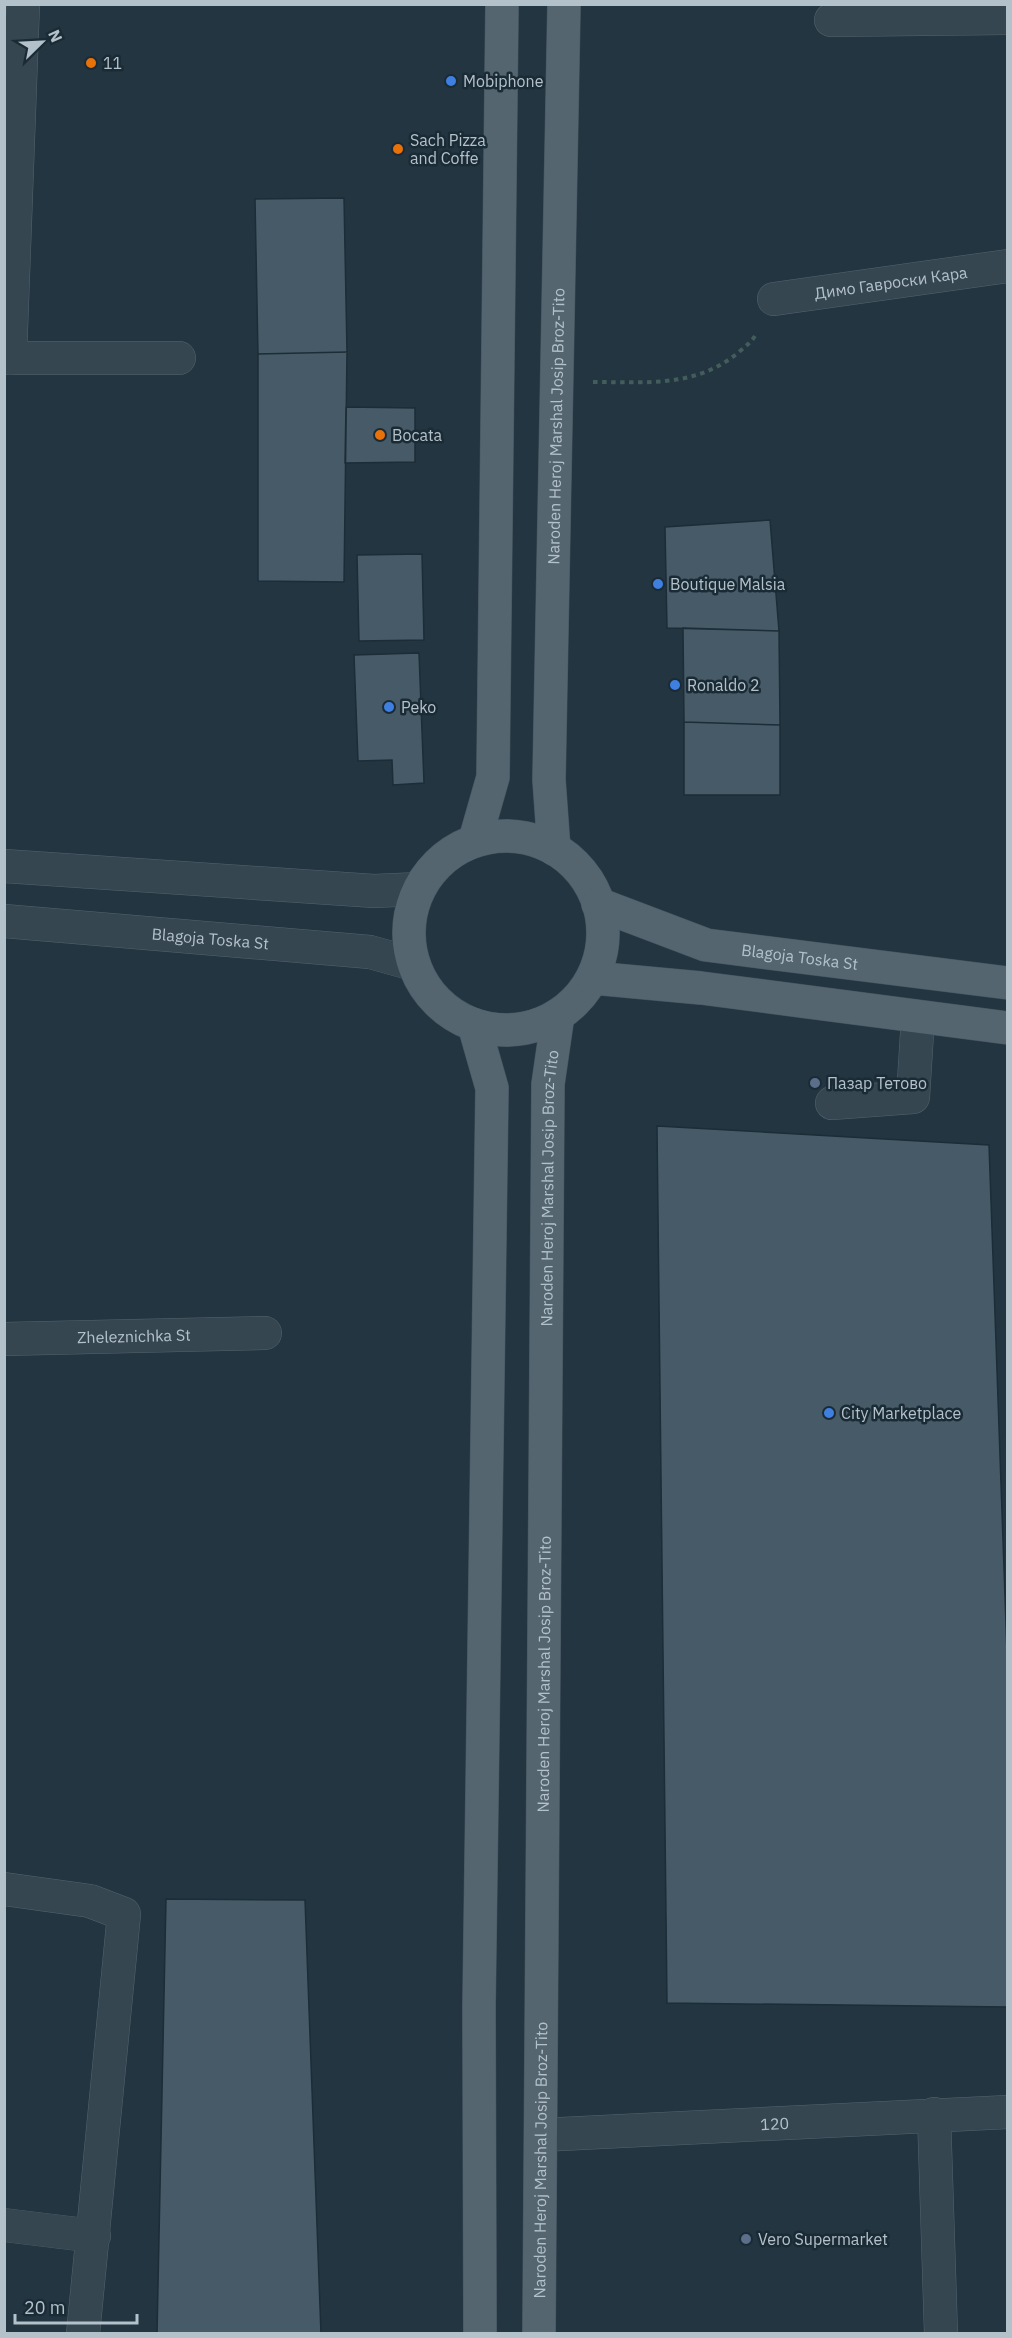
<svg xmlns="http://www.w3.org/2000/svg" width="1012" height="2338" viewBox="0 0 1012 2338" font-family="'IBM Plex Sans',sans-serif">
<rect width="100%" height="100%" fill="#223541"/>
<!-- building -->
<path fill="#465b67" stroke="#1d2d37" stroke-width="1.5" d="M344,198L347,352L258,354L255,199Z
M347,352L344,582L258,581V354Z
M346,407L415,408V462L345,463Z
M770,520L779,631L667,628L665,527Z
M422,554L424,640L359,641L357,555Z
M683,628L779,631L780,725L684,722Z
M419,653L424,783L393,785L392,760L358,761L354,655Z
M684,722L780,725V795H684Z
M657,1126L989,1145L1008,1681V2007L667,2003Z
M166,1899L305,1900L321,2334H157Z"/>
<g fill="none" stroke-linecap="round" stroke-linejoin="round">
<defs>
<g id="minor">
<path d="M831,20L1008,18"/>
<path id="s1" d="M774,299L1008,266"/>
<path d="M4,358H179"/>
<path d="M10,358L23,4"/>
<path d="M4,866L374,891L419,889"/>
<path id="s2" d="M4,921L370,952L413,964"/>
<path d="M832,1103L913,1097L918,1017"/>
<path id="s3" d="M4,1339L265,1333"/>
<path d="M4,1889L90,1901L124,1914L83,2334"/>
<path d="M934,2114L941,2334"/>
<path id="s4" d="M541,2135L1008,2112"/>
<path d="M4,2225L94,2236"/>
</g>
<g id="major">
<circle cx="506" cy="933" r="97"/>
<path d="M475,840L493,777L502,4"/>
<path id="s5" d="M554,849L549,780L564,4"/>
<path id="s6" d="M598,904L706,945L1008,983"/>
<path d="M593,978L701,988L1008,1028"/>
<path d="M474,1025L492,1088L479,2007L480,2334"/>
<path id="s7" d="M539,2334L548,1084L558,1015"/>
</g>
</defs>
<!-- minor casing -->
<use href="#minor" stroke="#54646e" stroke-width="34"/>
<!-- major casing -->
<use href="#major" stroke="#43525c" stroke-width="34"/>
<!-- path -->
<path stroke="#425d5b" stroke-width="4" stroke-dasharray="4.5 4.5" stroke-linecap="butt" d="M593,382C646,382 696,388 739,352C747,345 753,341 757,332"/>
<!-- minor -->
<use href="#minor" stroke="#364650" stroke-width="33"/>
<!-- major -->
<use href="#major" stroke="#546570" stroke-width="33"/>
</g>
<!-- markers -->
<g fill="#e8710a" stroke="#1b2b35" stroke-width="2">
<circle cx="91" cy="63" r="6"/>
<circle cx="398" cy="149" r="6"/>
<circle cx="380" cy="435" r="6"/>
</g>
<g fill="#3f7fe0" stroke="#1b2b35" stroke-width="2">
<circle cx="451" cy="81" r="6"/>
<circle cx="658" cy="584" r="6"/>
<circle cx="675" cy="685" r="6"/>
<circle cx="389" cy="707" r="6"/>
<circle cx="829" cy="1413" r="6"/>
</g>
<g fill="#5c6f8a" stroke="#1b2b35" stroke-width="2">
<circle cx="815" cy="1083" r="6"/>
<circle cx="746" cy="2239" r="6"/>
</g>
<g text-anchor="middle" stroke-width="5" stroke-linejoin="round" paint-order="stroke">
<!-- poi labels -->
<g font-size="16" fill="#b3c1cb" stroke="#1b2b35" text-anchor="start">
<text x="103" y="69">11</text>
<text x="463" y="87">Mobiphone</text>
<text x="410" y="146">Sach Pizza<tspan x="410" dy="18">and Coffe</tspan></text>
<text x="392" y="441">Bocata</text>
<text x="670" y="590">Boutique Malsia</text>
<text x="687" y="691">Ronaldo 2</text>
<text x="401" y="713">Peko</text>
<text x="827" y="1089">Пазар Тетово</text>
<text x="841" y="1419">City Marketplace</text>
<text x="758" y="2245">Vero Supermarket</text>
</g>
<!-- street labels -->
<g font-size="16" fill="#b3c1cb" stroke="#1b2b35">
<text dy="6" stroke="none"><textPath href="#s1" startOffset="118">Димо Гавроски Кара</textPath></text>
<text dy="6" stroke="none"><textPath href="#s5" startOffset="423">Naroden Heroj Marshal Josip Broz-Tito</textPath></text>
<text dy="6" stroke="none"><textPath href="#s2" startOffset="207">Blagoja Toska St</textPath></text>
<text dy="6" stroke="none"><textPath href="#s6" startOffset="210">Blagoja Toska St</textPath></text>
<text dy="6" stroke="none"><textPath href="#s7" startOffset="1146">Naroden Heroj Marshal Josip Broz-Tito</textPath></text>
<text dy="6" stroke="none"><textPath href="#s3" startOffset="130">Zheleznichka St</textPath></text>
<text dy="6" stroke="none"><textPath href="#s7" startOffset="660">Naroden Heroj Marshal Josip Broz-Tito</textPath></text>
<text dy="6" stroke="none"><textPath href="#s4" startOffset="234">120</textPath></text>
<text dy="6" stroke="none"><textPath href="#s7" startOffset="174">Naroden Heroj Marshal Josip Broz-Tito</textPath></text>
</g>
</g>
<!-- border -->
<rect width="1012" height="2338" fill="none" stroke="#b3c1cb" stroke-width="12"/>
<!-- north arrow -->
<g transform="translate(42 42) rotate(66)" stroke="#1b2b35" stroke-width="4.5" paint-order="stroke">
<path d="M0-4.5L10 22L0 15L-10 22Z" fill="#b3c1cb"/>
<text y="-9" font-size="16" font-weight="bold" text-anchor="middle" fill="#b3c1cb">N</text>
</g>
<!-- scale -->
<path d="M15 2314v9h122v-9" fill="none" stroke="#b3c1cb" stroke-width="3"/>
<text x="24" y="2314" font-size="18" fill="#b3c1cb" stroke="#1b2b35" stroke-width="4.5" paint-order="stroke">20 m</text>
</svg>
